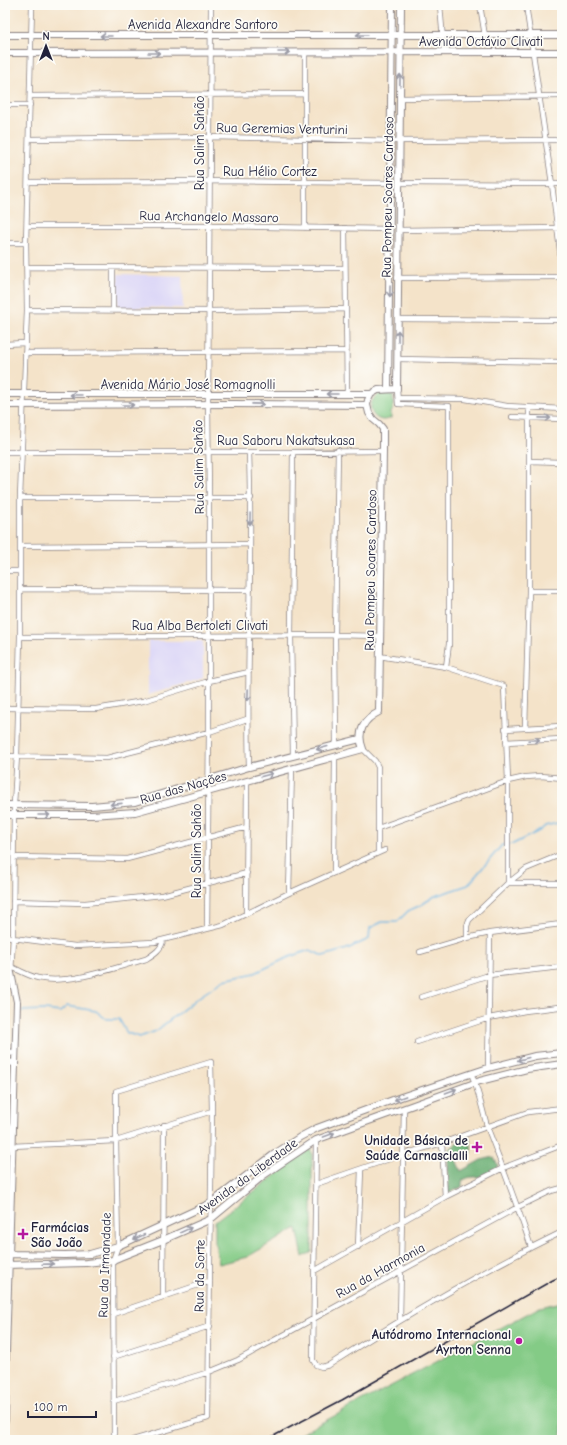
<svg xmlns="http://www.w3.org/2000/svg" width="567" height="1445" viewBox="0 0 567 1445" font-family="'Comic Neue',sans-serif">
<rect width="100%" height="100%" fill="#fdfcf7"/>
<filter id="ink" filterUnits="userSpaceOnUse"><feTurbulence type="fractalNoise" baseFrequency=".025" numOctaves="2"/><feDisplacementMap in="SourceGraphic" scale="8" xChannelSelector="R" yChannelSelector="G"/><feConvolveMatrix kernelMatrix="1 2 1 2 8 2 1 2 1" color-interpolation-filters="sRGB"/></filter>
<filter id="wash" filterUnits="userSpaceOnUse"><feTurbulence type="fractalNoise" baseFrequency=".012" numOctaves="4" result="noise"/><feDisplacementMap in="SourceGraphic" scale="16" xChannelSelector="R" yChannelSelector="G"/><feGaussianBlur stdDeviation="0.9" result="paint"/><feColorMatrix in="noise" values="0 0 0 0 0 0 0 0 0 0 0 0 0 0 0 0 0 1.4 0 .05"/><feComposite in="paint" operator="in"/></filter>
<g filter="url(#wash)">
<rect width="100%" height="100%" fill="#f4e3c9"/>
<!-- built -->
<path fill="#dbd6f7" d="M118,274L182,276L183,308L118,307Z
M148,641H201L203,642V678L148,695Z"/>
<!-- green -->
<path fill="#84cb86" stroke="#537660" d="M381,393H388L393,396V410L391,412V418C374,427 361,403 381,393Z
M310,1149L312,1153V1252L303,1257L297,1228L247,1257L219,1264L215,1243V1221Z
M562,1302V1440H289L540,1307Z"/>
<!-- forest -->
<path fill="#6baf73" stroke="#466857" d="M470,1139L472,1153L458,1156L456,1160L461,1171L481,1160L494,1157L498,1166C493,1171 485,1176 478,1177C470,1177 468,1177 462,1181V1187L448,1193V1151L458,1142Z"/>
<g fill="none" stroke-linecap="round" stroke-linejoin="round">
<!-- stream -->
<path stroke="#69b2e1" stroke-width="1.5" d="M22,1011L45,1010L60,1012L67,1006L96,1011L106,1019H119L127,1033L140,1037L156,1031L196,999L224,980L255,973L289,957L310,950L323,956L347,949L369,939L370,928L382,922H397L408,911L421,905L435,896L468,885L502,845L513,844L541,830L545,826L562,822"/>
</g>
</g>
<g filter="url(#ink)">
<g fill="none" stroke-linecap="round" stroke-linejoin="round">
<defs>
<path id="street" d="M440,5L444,52
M480,5L485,36
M526,5L552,184L562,268
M30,96L305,94
M399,98L562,96
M5,105H30
M29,139L210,137L399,141L562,140
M28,182L210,181L391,183
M399,183L562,184
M27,226H209L390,229
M305,228V52
M345,228L347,394
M398,230L562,228
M5,243H26
M27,267L345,268
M397,278L562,277
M27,310L209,311L345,309
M113,310V268
M398,319L562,320
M5,344L25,343
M25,353L346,351
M398,359L562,362
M397,389L398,404L449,406V644L446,667
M399,398L465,399L507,406L562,409
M512,417L562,419
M5,452H293L383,451
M293,452L291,636L293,756
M529,461L562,462
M20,498H251
M20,546L250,544
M5,571H20
M20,589L250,590
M529,591H562
M20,637L335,635L380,636
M379,656L446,667L504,686L508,781V883
M5,708L96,709L143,701L209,681L249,672
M525,728L529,591V409
M505,729L562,726
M506,742L562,739
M336,745L335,635L338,450
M363,749L375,761L378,767V853
M5,756L107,758L209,732L247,719
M249,767C246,662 253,557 249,452
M378,828L508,781L526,777L541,776L562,778
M14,857L127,859L247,827
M334,873L335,757
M508,883H559
M289,893L292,768
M13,901L85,903L162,895L247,873
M246,913L247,781
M207,928L209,732V498L208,404L211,5
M5,935L13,938L75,946L154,942L223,925L289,893L385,850
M467,938V926L469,920L508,883L526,869L562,854
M420,952L467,938L490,933L561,924
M12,967C20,971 29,976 38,978C69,985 115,968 146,959C154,954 162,949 163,940
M11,973L13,938L14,804L17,756L20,637V498L27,310L26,243L32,5
M421,997L489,975L561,967
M417,1042L489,1018L525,1011L559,1007
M488,1068L490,933
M471,1073C479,1091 482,1110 488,1129C503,1168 518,1207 531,1247
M316,1140L313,1360L316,1365L322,1367L329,1365C404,1317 482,1271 562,1232
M442,1143L445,1197
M5,1150L12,1146L116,1141L212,1111
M316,1184L404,1154L442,1143L528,1112L562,1108
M358,1247L361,1170
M314,1271L445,1197L503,1168L562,1145
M163,1297L164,1125
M113,1314L210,1281
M400,1320L404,1109
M113,1357L210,1326
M114,1401L209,1372L238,1360L518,1207L551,1191L562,1188
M114,1440L113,1260L118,1246L116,1141V1091L211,1062L212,1111L208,1418L133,1440"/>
<path id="secondary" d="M5,35H562
M5,53L562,52
M388,389L392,5
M5,394H371
M5,405L234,404L367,405
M5,805L92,806L135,802L249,767L360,739
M5,815H92L135,812L363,749C356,732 364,719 379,712L383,451V429L379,424L373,419L369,413L367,405L368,400L371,394L378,390L397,389L401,5
M5,958L11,973L17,1002L6,1351L5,1420
M5,1052L15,1053
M5,1062L15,1063
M5,1255L9,1254L65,1255L90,1254L118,1246L211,1203L273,1155L300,1137L317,1128L401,1097L488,1068L535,1056L562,1053
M5,1265L86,1263L113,1260L120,1257L163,1240L211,1219L264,1175L316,1140L480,1081L527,1069L562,1064"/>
</defs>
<!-- street casing -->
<use href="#street" stroke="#8b8282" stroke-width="6"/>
<!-- secondary casing -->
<use href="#secondary" stroke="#8b8282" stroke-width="8"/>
<!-- street -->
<use href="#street" stroke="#fff" stroke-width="4.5"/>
<!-- secondary -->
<use href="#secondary" stroke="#fff" stroke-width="6"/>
<!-- rail -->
<path stroke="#22223b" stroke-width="1.5" d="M266,1440L342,1400L553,1280L562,1276"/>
</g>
<!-- one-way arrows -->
<defs><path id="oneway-shaft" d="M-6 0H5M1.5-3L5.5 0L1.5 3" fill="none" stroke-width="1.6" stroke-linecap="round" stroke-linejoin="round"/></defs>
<g stroke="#9c9ca7">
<use href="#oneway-shaft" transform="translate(362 35) rotate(180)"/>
<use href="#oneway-shaft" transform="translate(106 36) rotate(-180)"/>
<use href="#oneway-shaft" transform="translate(284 52)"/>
<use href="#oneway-shaft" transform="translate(154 53)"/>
<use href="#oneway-shaft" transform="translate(400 80) rotate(-89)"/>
<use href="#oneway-shaft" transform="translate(390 291) rotate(91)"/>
<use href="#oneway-shaft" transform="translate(398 336) rotate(-90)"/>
<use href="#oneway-shaft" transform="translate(332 394) rotate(180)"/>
<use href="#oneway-shaft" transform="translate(76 395) rotate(180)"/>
<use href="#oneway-shaft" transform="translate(258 404) rotate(1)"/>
<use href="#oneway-shaft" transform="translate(128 405)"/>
<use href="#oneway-shaft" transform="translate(545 418) rotate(1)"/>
<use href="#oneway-shaft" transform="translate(250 519) rotate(91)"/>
<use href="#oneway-shaft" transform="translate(248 695) rotate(92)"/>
<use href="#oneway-shaft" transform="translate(534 740) rotate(-3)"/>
<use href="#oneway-shaft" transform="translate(322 748) rotate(165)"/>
<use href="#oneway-shaft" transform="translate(267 775) rotate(-15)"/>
<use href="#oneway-shaft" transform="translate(116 804) rotate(174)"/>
<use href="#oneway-shaft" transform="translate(44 815)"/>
<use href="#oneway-shaft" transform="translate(523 1059) rotate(165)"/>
<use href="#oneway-shaft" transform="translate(451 1091) rotate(-20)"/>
<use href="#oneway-shaft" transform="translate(400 1098) rotate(160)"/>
<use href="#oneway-shaft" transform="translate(329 1135) rotate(-20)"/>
<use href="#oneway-shaft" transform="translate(186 1230) rotate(-25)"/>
<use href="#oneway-shaft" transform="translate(139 1237) rotate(155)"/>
<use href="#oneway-shaft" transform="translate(48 1264) rotate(-2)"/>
</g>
</g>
<!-- markers -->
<g fill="#b5179e" stroke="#fdfcf7" stroke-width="1.5">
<path d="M475 1141h4v4h4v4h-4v4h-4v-4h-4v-4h4z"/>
<path d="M21 1228h4v4h4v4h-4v4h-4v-4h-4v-4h4z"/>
<circle cx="519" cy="1341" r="4"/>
</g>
<g text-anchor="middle" stroke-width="3.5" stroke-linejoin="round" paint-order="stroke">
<!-- street labels -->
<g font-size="13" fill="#22223b" stroke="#fdfcf7">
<text x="203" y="29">Avenida Alexandre Santoro</text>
<text x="481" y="46">Avenida Octávio Clivati</text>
<text transform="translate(282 128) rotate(1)" y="5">Rua Geremias Venturini</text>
<text transform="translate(199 143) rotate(-90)" y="5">Rua Salim Sahão</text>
<text x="270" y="176">Rua Hélio Cortez</text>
<text transform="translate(387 197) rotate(-89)" y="5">Rua Pompeu Soares Cardoso</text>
<text transform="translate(209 216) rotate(1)" y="5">Rua Archangelo Massaro</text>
<text x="188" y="389">Avenida Mário José Romagnolli</text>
<text x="286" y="445">Rua Saboru Nakatsukasa</text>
<text transform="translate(198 467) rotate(-91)" y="5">Rua Salim Sahão</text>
<text transform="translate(370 570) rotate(-89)" y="5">Rua Pompeu Soares Cardoso</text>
<text x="200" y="630">Rua Alba Bertoleti Clivati</text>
<text transform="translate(183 787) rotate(-16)" y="5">Rua das Nações</text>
<text transform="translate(196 851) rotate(-90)" y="5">Rua Salim Sahão</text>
<text transform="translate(247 1176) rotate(-36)" y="5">Avenida da Liberdade</text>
<text transform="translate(104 1265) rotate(-88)" y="5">Rua da Irmandade</text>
<text transform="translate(380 1270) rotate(-29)" y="5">Rua da Harmonia</text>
<text transform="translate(199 1276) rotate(-89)" y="5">Rua da Sorte</text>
</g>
<!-- poi labels -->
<g font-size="13" font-weight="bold" fill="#22223b" stroke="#fdfcf7" text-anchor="end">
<text x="468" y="1145">Unidade Básica de<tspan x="468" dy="15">Saúde Carnascialli</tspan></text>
<text x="31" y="1232" text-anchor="start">Farmácias<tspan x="31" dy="15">São João</tspan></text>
<text x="511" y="1339">Autódromo Internacional<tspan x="511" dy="15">Ayrton Senna</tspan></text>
</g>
</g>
<!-- margin -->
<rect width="567" height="1445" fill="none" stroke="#fdfcf7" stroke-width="20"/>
<!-- north arrow -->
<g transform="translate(46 46)" stroke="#fdfcf7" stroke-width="3" paint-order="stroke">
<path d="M0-3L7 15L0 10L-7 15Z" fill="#22223b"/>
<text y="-6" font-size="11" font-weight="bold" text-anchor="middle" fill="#22223b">N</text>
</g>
<!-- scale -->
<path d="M28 1411v6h68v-6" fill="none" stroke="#22223b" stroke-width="2"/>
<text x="34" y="1411" font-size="12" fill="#22223b" stroke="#fdfcf7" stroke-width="3" paint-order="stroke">100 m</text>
</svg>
